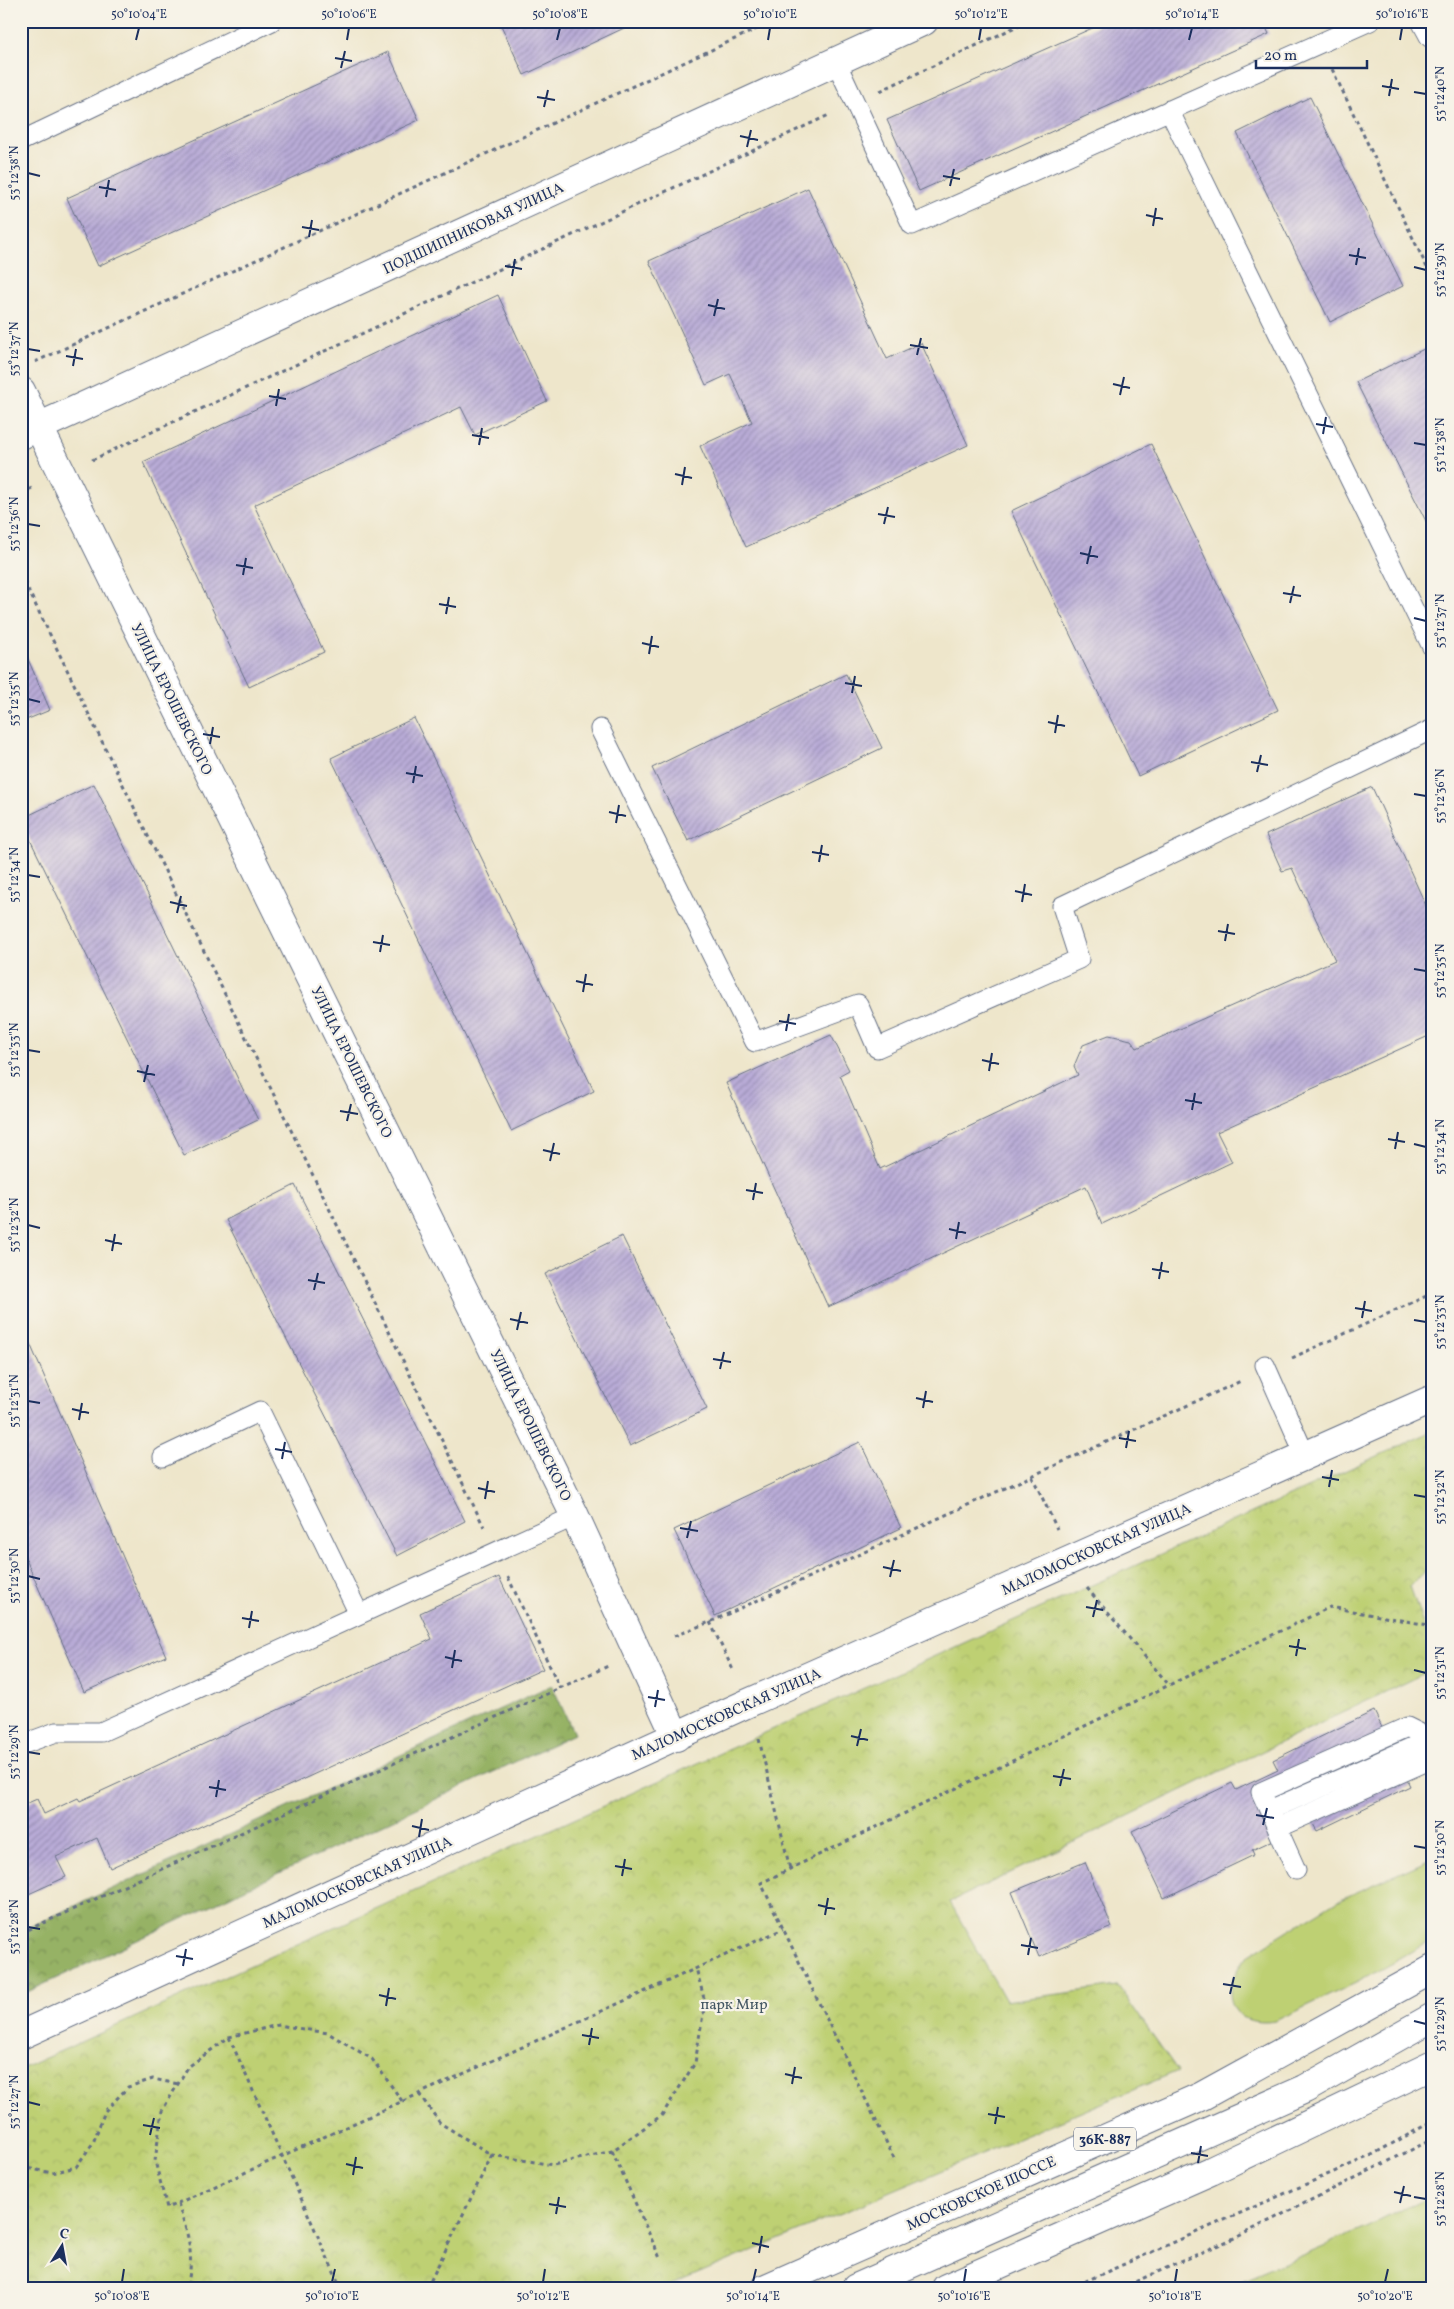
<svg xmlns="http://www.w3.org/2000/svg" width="1454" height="2309" viewBox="0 0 1454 2309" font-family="Vollkorn,serif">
<defs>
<pattern id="forest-crowns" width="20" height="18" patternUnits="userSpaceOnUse" patternTransform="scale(1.25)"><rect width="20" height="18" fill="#96b265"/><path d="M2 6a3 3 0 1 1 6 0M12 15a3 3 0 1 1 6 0" fill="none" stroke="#7a9156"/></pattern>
<pattern id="park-crowns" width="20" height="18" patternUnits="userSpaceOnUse" patternTransform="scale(1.25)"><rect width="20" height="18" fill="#bed073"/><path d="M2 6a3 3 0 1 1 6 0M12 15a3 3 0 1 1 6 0" fill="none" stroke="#a3b366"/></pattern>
<pattern id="building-hatch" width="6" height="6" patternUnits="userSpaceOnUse" patternTransform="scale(1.25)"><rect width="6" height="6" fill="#b9acd7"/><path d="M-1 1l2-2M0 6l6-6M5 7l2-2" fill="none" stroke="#968cb2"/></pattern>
</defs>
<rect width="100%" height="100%" fill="#f7f3e8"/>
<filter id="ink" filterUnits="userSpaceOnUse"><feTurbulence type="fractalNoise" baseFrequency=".02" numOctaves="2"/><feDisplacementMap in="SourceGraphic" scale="10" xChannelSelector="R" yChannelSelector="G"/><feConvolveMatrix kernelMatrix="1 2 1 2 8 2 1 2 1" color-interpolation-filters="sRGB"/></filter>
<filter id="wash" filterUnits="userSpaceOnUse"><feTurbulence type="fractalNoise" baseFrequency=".0096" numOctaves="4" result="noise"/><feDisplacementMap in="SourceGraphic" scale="20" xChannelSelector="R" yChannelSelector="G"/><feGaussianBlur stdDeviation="1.12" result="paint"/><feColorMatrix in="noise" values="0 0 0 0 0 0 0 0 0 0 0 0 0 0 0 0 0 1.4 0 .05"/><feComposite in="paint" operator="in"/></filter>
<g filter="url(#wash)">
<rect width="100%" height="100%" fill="#eee6cb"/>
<!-- grass -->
<path fill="#bed073" stroke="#6c8068" d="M1433,1858V1940L1358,1982L1275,2021C1225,2029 1218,1986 1248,1956L1339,1900Z
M1433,2193V2288H1225L1368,2227Z"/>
<!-- forest -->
<path fill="url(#forest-crowns)" stroke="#587062" d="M552,1685L574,1734L21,1995V1931Z"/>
<!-- park -->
<path fill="url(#park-crowns)" stroke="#6c8068" d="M1433,1431V1562L1410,1586L1433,1652V1669L950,1902L1006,2001L1118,1986L1178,2071L664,2288H21V2069Z"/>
<g id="blocks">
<!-- building -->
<path fill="url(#building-hatch)" d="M499,21H639L524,75Z
M1108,21H1263L1269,34L919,191L887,120Z
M388,52L419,120L98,266L67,198Z
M1310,97L1403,286L1330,322L1237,133Z
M808,188L887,359L921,343L968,445L746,547L700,446L752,422L730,374L706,385L649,261Z
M498,295L547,401L475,435L461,407L254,505L324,652L249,687L143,462Z
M1426,348L1433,361V535L1356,382Z
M1151,444L1278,710L1138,776L1011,511Z
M21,643L50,710L21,722Z
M846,674L882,748L688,841L652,768Z
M414,718L594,1091L511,1131L331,758Z
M94,784L258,1120L184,1155L21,821V819Z
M1372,787L1433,921V1034L1217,1132L1232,1162L1102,1224L1086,1186L828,1307L726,1083L831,1035L849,1070L840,1075L880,1169L1078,1075L1074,1066L1083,1045L1109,1035L1131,1040L1137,1048L1335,960L1292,868L1282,871L1266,835Z
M295,1185L465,1521L397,1556L226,1220Z
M622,1236L707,1409L630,1446L545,1274Z
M21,1323L166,1656L84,1692L21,1548Z
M860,1442L901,1528L715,1616L674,1530Z
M499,1577L543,1669L110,1868L97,1838L56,1857L66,1877L22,1897L26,1903L21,1905V1806L37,1799L44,1814L78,1798L80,1801L432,1639L420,1613Z
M1374,1711L1410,1786L1317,1831L1312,1822L1252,1850L1254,1855L1164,1898L1132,1831L1232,1783L1236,1790L1278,1770L1273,1760Z
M1085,1862L1112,1927L1039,1957L1012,1892Z"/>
</g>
</g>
<g filter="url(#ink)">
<use href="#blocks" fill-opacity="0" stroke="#656f84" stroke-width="1"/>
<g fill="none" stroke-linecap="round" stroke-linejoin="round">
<defs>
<path id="service" d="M836,62L912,225L1370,21
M1169,110L1433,649
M21,141L272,21
M600,729L755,1042L858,1004L877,1048L1079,959L1062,906L1433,729
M1265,1365L1305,1455
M163,1457L260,1411L359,1614
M21,1745L56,1732H101L575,1516
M1270,1810L1417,1745L1433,1751
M1277,1828L1425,1762L1433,1763
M1296,1870L1261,1792L1407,1727L1433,1740"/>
<path id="minor" d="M21,391L575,1516L676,1737
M21,435L924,21
M21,2035L746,1704L1433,1399"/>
<path id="secondary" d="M1426,21L1433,34"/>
<path id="primary" d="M766,2288L1202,2096L1433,1969
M856,2288L1305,2089L1433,2017
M946,2288L1211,2171L1433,2065"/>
</defs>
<!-- service casing -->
<use href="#service" stroke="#656f84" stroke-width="21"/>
<!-- minor casing -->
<use href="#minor" stroke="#656f84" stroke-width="30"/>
<!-- secondary casing -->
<use href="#secondary" stroke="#656f84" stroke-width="30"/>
<!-- primary casing -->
<use href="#primary" stroke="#656f84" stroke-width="30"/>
<!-- path -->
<path stroke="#656f84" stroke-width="3" stroke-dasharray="4 4" stroke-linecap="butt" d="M1332,69L1433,280
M880,91L1028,21
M35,362L774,21
M92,460L829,115
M21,493L32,488
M21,575L484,1527
M1292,1358L1433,1293
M1032,1476L1057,1529
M508,1577L560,1688
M1087,1588L1169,1685
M710,1622L734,1672
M674,1636L710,1622L1241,1381
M759,1739L790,1869
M21,1933L608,1666
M229,2037L341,2288
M419,2094L440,2123L492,2155L553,2165L612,2151L662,2115L695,2063L705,2002L696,1968
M402,2101L372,2059L328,2033L278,2025L229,2037L188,2067L162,2111L155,2161L167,2208L783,1929
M612,2151L660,2258
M894,2158L761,1883L1330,1607L1433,1626
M21,2167L52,2173L76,2167L93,2143L105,2111L128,2087L153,2079L178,2084
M178,2203C188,2236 195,2253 187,2288
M427,2288L492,2155
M1070,2288L1370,2156L1433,2121
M1121,2288L1239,2236L1433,2139"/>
<!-- service -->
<use href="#service" stroke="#fff" stroke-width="19"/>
<!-- minor -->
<use href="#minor" stroke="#fff" stroke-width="28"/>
<!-- secondary -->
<use href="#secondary" stroke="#fff" stroke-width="28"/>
<!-- primary -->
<use href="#primary" stroke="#fff" stroke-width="28"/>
</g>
</g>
<!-- ticks -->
<path fill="none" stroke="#1b2f5e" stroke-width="2" d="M136,40L139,28M347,40L349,28M557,40L560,28M768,40L770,28M979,40L981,28M1189,40L1192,28M1400,40L1402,28M335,58L352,61M341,68L345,51M1382,86L1399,89M1414,92L1426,94M1389,96L1392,79M537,97L555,100M544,107L548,90M740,136L758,140M747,147L751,130M28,173L40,176M943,176L960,179M950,186L954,169M99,187L116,190M106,197L109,180M1146,215L1163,219M1153,226L1156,208M302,227L319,230M309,237L312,220M1349,255L1366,258M1356,265L1359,248M505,266L522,269M1414,267L1426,270M512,276L515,259M708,305L725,309M714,316L718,299M910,345L928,348M28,349L40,351M917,355L921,338M66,356L83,359M73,366L76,349M1113,384L1130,388M1120,395L1124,377M269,396L286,399M276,406L279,389M1316,424L1333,427M1323,434L1326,417M472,435L489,438M1414,443L1426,445M479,445L482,428M675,474L692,478M682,485L685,467M878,514L895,517M28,524L40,526M884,524L888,507M1080,553L1098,557M1087,564L1091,546M236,565L253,568M243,575L246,558M1283,593L1301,596M1290,603L1294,586M439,604L456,607M446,614L449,597M1414,618L1426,621M642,643L659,647M649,654L652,636M845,683L862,686M852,693L855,676M28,699L40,702M1048,722L1065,726M1055,733L1058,715M203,734L220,737M210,744L213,727M1251,762L1268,765M1257,772L1261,755M406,773L423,776M413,783L416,766M1414,794L1426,796M609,812L626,816M616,823L619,805M812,852L829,855M819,862L822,845M28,875L40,877M1015,891L1032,895M170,902L187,906M1022,902L1025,884M177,913L181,896M1218,931L1235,934M1225,941L1228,924M373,942L390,945M380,952L383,935M1414,969L1426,971M576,981L593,985M583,992L586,974M779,1021L796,1024M786,1031L789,1014M28,1050L40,1052M982,1060L999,1064M137,1071L155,1075M989,1071L992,1053M144,1082L148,1065M1185,1100L1202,1103M1192,1110L1195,1093M340,1111L358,1114M347,1121L351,1104M1388,1139L1405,1142M1414,1144L1426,1147M1395,1149L1398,1132M543,1150L560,1154M550,1161L554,1143M746,1190L763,1193M753,1200L756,1183M28,1225L40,1228M949,1229L966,1233M956,1239L959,1222M105,1240L122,1244M112,1251L115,1234M1152,1269L1169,1272M1159,1279L1162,1262M308,1280L325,1283M314,1290L318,1273M1355,1308L1372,1311M1362,1318L1365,1301M510,1319L528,1323M1414,1320L1426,1322M517,1330L521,1312M713,1359L731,1362M720,1369L724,1352M916,1398L933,1402M28,1401L40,1403M923,1408L926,1391M72,1409L89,1413M79,1420L82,1403M1119,1438L1136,1441M1126,1448L1129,1431M275,1449L292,1452M282,1459L285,1442M1322,1477L1339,1480M1329,1487L1332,1470M478,1488L495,1492M1414,1495L1426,1497M485,1499L488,1481M680,1528L698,1531M687,1538L691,1521M883,1567L901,1571M28,1576L40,1579M890,1577L894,1560M1086,1607L1103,1610M1093,1617L1097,1600M242,1618L259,1621M249,1628L252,1611M1289,1646L1306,1649M1296,1656L1299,1639M445,1657L462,1661M452,1668L455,1650M1414,1670L1426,1673M648,1697L665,1700M655,1707L658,1690M851,1736L868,1740M857,1746L861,1729M28,1752L40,1754M1053,1776L1071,1779M1060,1786L1064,1769M209,1787L226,1790M216,1797L219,1780M1256,1815L1274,1818M1263,1825L1267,1808M412,1826L429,1830M419,1837L422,1819M1414,1846L1426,1848M615,1866L632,1869M622,1876L625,1859M818,1905L835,1909M825,1915L828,1898M28,1927L40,1929M1021,1945L1038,1948M1028,1955L1031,1938M176,1956L193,1959M183,1966L186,1949M1223,1984L1241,1987M1230,1994L1234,1977M379,1995L396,1999M386,2006L389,1988M1414,2021L1426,2024M582,2035L599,2038M589,2045L592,2028M785,2074L802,2078M792,2084L795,2067M28,2102L40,2105M988,2114L1005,2117M995,2124L998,2107M143,2125L160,2128M150,2135L154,2118M1191,2153L1208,2156M1198,2163L1201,2146M346,2164L363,2168M353,2175L356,2157M1394,2192L1411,2196M1414,2197L1426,2199M1400,2203L1404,2186M549,2204L566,2207M556,2214L559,2197M752,2243L769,2247M759,2253L762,2236M122,2282L124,2269M332,2282L335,2269M543,2282L545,2269M753,2282L756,2269M964,2282L966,2269M1175,2282L1177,2269M1385,2282L1388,2269"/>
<g text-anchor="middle" stroke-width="4.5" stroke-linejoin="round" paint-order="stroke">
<!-- shield labels -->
<rect fill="#f7f3e8" stroke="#5d6a87" stroke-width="1" x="1074" y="2127.5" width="62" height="23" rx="4"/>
<g font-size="14" font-weight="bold" fill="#1b2f5e">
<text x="1105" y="2144">36К-887</text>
</g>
<!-- street labels -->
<g font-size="15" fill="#1b2f5e" stroke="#f7f3e8">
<text transform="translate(473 228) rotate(-25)" y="5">ПОДШИПНИКОВАЯ УЛИЦА</text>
<text transform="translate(172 699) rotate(64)" y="5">УЛИЦА ЕРОШЕВСКОГО</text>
<text transform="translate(352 1062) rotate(64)" y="5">УЛИЦА ЕРОШЕВСКОГО</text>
<text transform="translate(531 1425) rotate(64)" y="5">УЛИЦА ЕРОШЕВСКОГО</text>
<text transform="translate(1096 1549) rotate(-24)" y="5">МАЛОМОСКОВСКАЯ УЛИЦА</text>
<text transform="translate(726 1714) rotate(-24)" y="5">МАЛОМОСКОВСКАЯ УЛИЦА</text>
<text transform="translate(357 1882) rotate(-24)" y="5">МАЛОМОСКОВСКАЯ УЛИЦА</text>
<text transform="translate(981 2193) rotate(-24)" y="5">МОСКОВСКОЕ ШОССЕ</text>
</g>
<!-- park labels -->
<g font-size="15" fill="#445763" stroke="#f7f3e8">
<text x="734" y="2009">парк Мир</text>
</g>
</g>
<!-- margin -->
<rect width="1454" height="2309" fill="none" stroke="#f7f3e8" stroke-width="55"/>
<!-- north arrow -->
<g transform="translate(62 2246) rotate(11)" stroke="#f7f3e8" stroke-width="4" paint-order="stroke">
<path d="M0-4L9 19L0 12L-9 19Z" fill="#1b2f5e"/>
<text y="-8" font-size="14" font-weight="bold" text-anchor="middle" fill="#1b2f5e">С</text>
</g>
<!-- scale -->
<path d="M1256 60v8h111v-8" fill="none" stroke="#1b2f5e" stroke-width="2.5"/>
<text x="1264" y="60" font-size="15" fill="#1b2f5e" stroke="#f7f3e8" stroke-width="4" paint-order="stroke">20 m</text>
<rect x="28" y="28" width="1398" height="2254" fill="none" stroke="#1b2f5e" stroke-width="2"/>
<g font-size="12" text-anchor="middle" fill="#1b2f5e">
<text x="139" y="18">50°10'04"E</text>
<text x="349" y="18">50°10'06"E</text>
<text x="560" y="18">50°10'08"E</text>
<text x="770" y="18">50°10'10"E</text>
<text x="981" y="18">50°10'12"E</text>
<text x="1192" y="18">50°10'14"E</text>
<text x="1402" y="18">50°10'16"E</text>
<text transform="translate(1440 94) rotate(-90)" y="4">53°12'40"N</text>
<text transform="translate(14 173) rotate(-90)" y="4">53°12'38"N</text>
<text transform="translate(1440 270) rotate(-90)" y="4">53°12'39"N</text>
<text transform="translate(14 349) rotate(-90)" y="4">53°12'37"N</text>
<text transform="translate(1440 445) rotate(-90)" y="4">53°12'38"N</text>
<text transform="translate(14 524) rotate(-90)" y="4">53°12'36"N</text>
<text transform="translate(1440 621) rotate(-90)" y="4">53°12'37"N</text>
<text transform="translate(14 699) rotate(-90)" y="4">53°12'35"N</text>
<text transform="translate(1440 796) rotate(-90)" y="4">53°12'36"N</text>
<text transform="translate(14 875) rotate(-90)" y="4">53°12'34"N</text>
<text transform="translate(1440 971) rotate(-90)" y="4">53°12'35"N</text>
<text transform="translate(14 1050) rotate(-90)" y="4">53°12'33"N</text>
<text transform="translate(1440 1147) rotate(-90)" y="4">53°12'34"N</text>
<text transform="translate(14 1225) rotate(-90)" y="4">53°12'32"N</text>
<text transform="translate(1440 1322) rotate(-90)" y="4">53°12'33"N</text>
<text transform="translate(14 1401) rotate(-90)" y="4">53°12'31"N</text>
<text transform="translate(1440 1497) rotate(-90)" y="4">53°12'32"N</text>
<text transform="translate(14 1576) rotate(-90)" y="4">53°12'30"N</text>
<text transform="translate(1440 1673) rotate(-90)" y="4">53°12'31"N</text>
<text transform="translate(14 1752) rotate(-90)" y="4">53°12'29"N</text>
<text transform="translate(1440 1848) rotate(-90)" y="4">53°12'30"N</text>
<text transform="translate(14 1927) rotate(-90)" y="4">53°12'28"N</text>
<text transform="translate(1440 2024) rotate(-90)" y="4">53°12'29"N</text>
<text transform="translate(14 2102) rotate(-90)" y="4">53°12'27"N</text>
<text transform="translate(1440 2199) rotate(-90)" y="4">53°12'28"N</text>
<text x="122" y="2300">50°10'08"E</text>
<text x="332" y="2300">50°10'10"E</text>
<text x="543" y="2300">50°10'12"E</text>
<text x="753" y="2300">50°10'14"E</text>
<text x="964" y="2300">50°10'16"E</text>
<text x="1175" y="2300">50°10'18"E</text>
<text x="1385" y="2300">50°10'20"E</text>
</g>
</svg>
